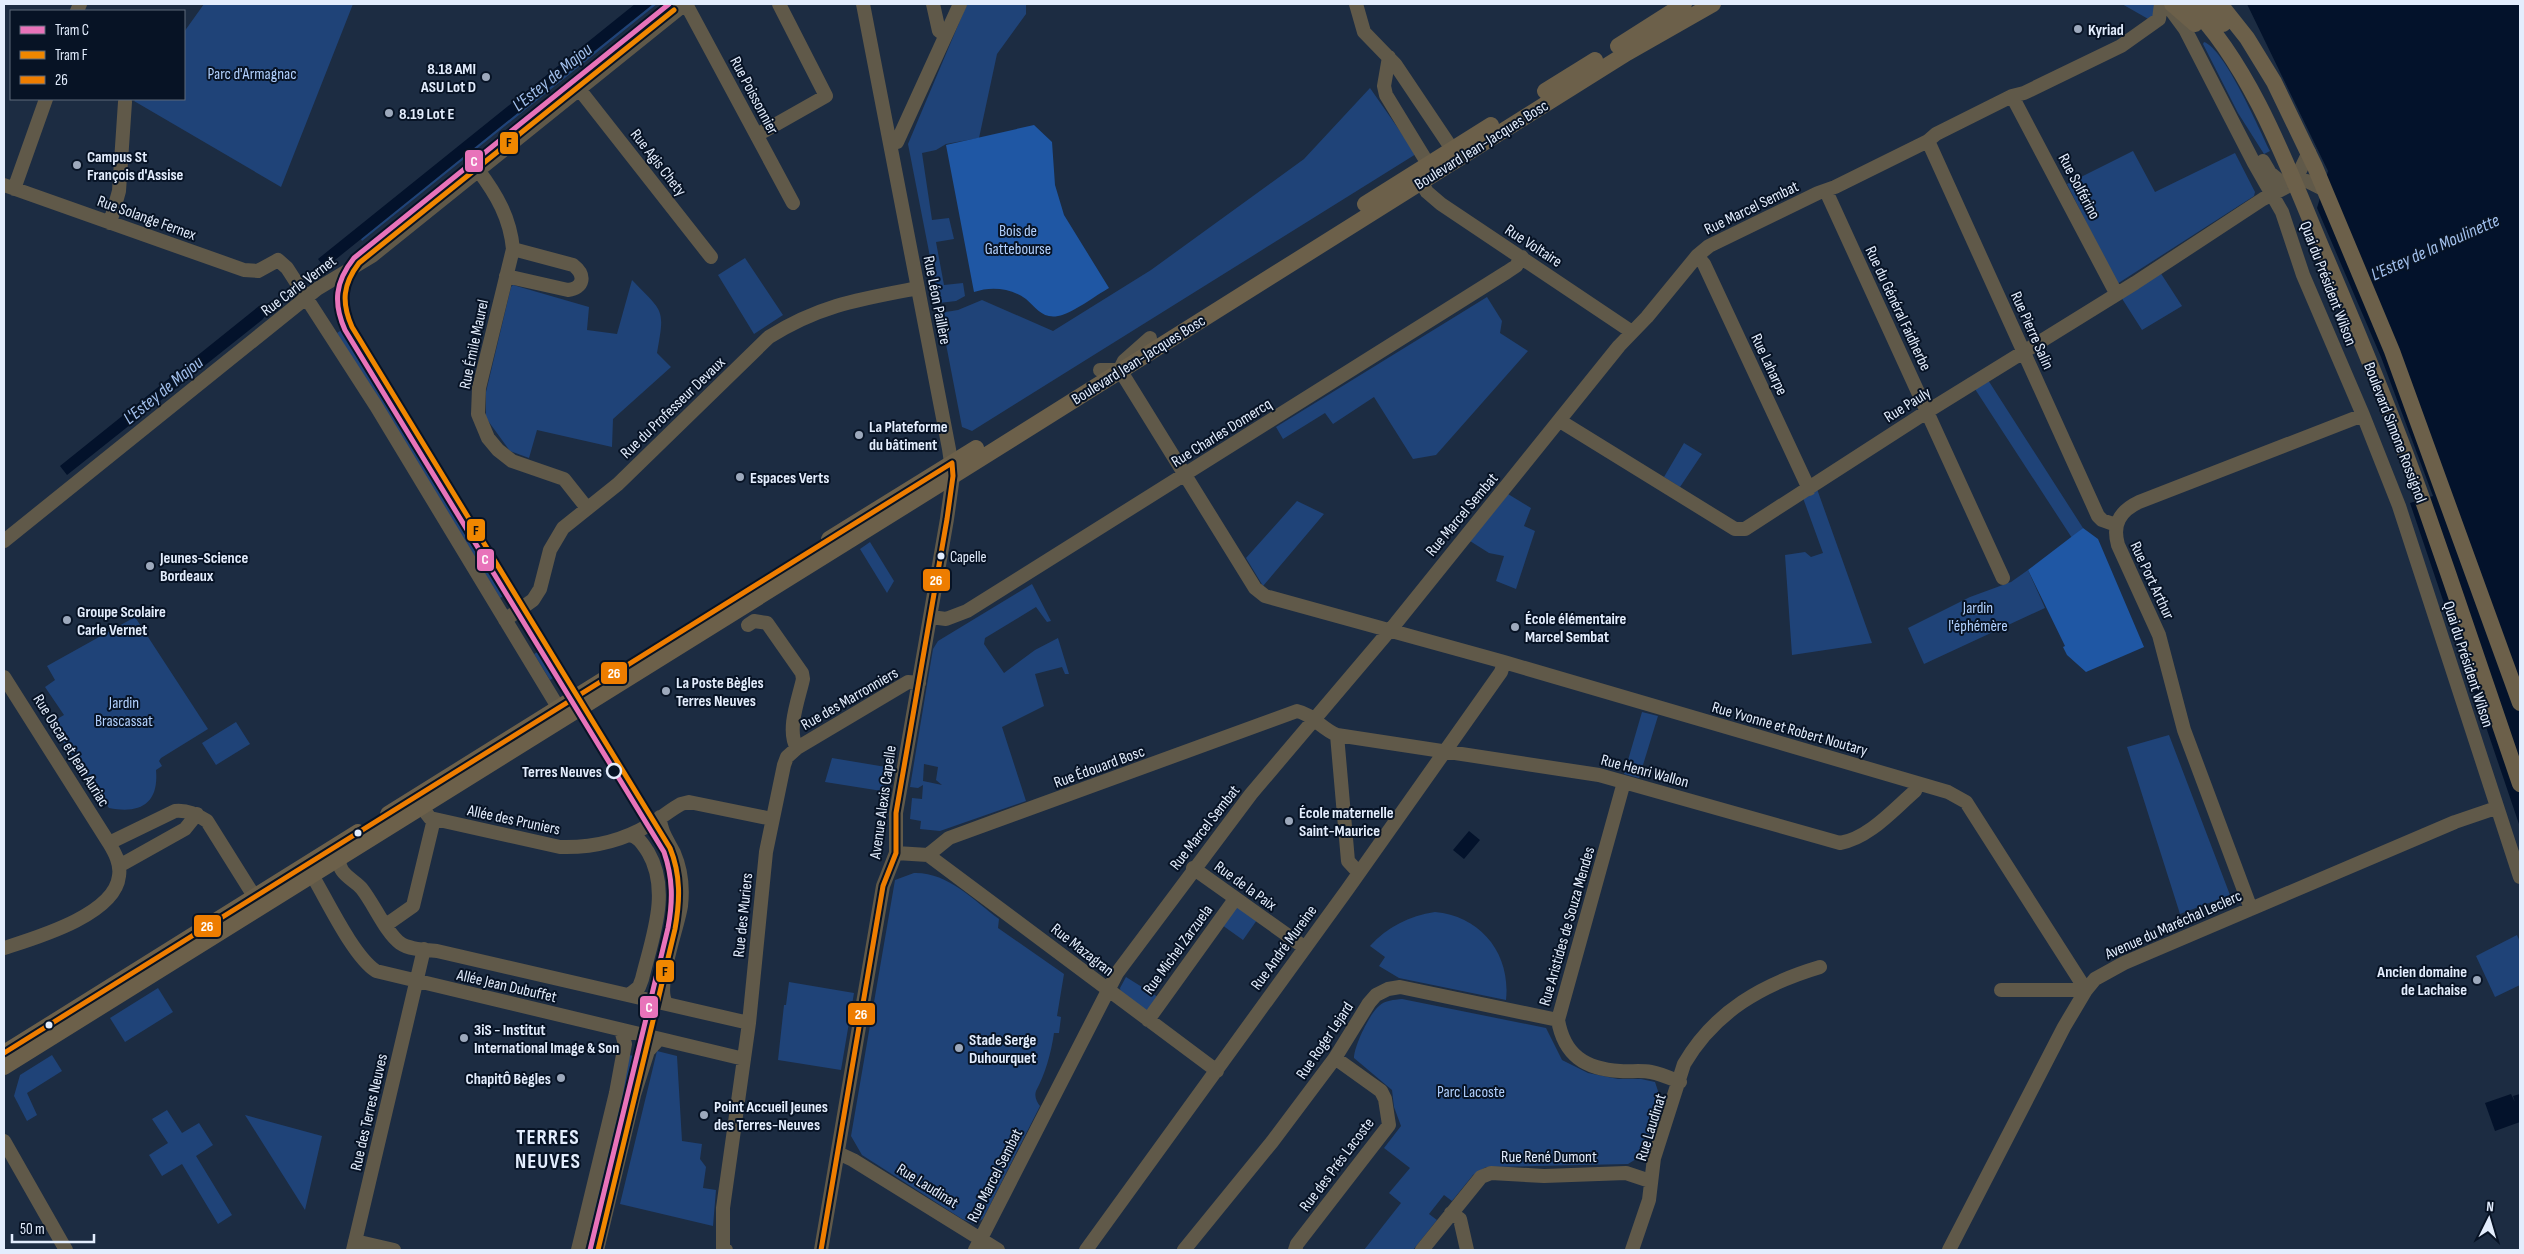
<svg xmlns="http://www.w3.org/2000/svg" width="2524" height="1254" viewBox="0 0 2524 1254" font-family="'Sofia Sans Condensed',sans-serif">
<rect width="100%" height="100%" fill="#1c2c42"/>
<!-- green -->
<path fill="#1f4378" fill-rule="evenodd" d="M204,4H353L281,187L134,101L136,99H184V32Z
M653,4H657L362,241L361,239Z
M673,4H676L369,251L367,248Z
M967,4H1026V14L997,54L979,138L946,144L936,150L922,153L932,220L949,218L954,239L936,242L944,285L963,283L965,296L956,301L939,303L908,144Z
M2122,4H2157V11L2150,20Z
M2204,42C2225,49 2259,129 2270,151L2264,154L2238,113L2203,44Z
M1370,88L1416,154L972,431L962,427L940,313L958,310L982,300L1053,331L1151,270L1304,159Z
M2133,151L2155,192L2235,153L2255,192L2254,196L2117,284L2067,184Z
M745,258L783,315L754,334L718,275Z
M2160,272L2182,306L2142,330L2121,297Z
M632,280C664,313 665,308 657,353L671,367L613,419L612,447L537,430L529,458L510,451L486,418V392L511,287L513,285L589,307L587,330L617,334Z
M1487,297L1502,321L1500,333L1528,351L1436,455L1413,459L1374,397L1333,424L1325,413L1283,439L1276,427Z
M346,327L509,593L500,598L337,333Z
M1988,380L2083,528L2072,538L1975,389Z
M1684,443L1702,454L1680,487L1664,477Z
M1817,489L1872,643L1792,655L1785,555L1805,552L1811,557L1823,553L1803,498Z
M1508,494L1531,508L1524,526L1535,531L1516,589L1496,581L1504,556L1489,553L1470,541Z
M1297,501L1324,514L1263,586L1246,558Z
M870,542L894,581L887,593L860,549Z
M2028,570L2045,608L1924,664L1908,628L1970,597L2011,582Z
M1032,584L1051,621L1047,622L1036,607L985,638L984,644L1004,673L1035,650L1058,638L1069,674H1065L1062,667L1035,674L1044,706L1002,727L1026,801L940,831L920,829L921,821L910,819L912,798L922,799L923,785L918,788L910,787L933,649L938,641ZM924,764L938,767L936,780L942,785L923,781Z
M135,617L208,729L161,758L159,761L162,766L156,770C159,804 140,814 109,808L55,730L52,722L64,715L45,687L55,680L47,666Z
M543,649L559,674L550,680L534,654Z
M1642,712L1658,716L1639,778L1624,774Z
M236,722L250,744L216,765L202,743Z
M2169,735L2230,895L2180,914L2127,747Z
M832,758L892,768L888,792L825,782Z
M914,873C948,872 973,900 999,919L998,928L1064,974L1057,1016L1061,1017L1059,1033H1054C1051,1054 1045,1074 1036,1091C1034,1097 1037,1102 1040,1106L983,1219L974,1224L962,1219L862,1155L851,1136L895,880Z
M1236,905L1257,920L1243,940L1222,925Z
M1435,912C1481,916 1511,954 1506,1000L1399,978L1379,966L1385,957L1370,946C1387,927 1409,916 1435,912Z
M2517,935L2520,942V985L2495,997L2476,956Z
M1126,977L1158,997L1149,1009L1144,1011L1121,994L1120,988Z
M789,982L854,993L841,1070L778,1060L784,1005H786Z
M158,988L173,1012L125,1042L110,1018Z
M1402,999L1546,1028L1562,1060L1588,1073L1618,1079H1641L1655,1082L1659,1094L1664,1098L1646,1153L1628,1164L1486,1167L1473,1175L1452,1201L1444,1195L1429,1214L1437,1220L1413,1250H1364L1401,1203L1389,1193L1410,1168L1384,1148L1401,1126L1394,1107L1392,1090L1354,1058C1354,1046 1370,1013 1379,1006C1385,1000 1394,1000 1402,999Z
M657,1051L677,1056L682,1141L702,1144L700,1159L706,1167L703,1188L716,1190L713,1226L620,1204Z
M52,1055L62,1071L27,1093L37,1115L27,1121L14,1096L20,1075Z
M629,1055L639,1057L599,1223L589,1221Z
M167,1110L182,1133L199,1123L213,1145L196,1156L232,1215L218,1224L182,1164L162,1176L149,1155L168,1143L152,1119Z
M245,1115L322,1136L305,1210Z"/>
<!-- forest -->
<path fill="#1f57a4" d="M1034,125L1052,142L1055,185L1064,215L1109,288C1096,295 1072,314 1058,316C1043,319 1036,308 1026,299C1011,288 991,286 974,292L946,145Z
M2083,528L2098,539L2144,647L2086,672L2067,655L2063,647L2065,646L2028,570Z"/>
<!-- water -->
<path fill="#03122b" d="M635,4H653L325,268L318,259Z
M2247,4H2520V827L2410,503L2433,496L2381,357L2317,208L2328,171Z
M259,306L266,315L262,320L67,475L60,466Z
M1469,831L1480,840L1464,859L1453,850Z
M2511,1094L2515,1102L2513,1096L2520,1094V1122L2495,1131L2485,1103Z"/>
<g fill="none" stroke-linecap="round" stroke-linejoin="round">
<!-- minor -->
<path stroke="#605949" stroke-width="14" d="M686,4L793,203
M933,4L939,31L946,34
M1356,4L1364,32L1395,64L1452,149
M2171,10L2185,29L2254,163L2282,212L2303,275L2363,415L2399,506L2520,877
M77,11L80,4
M1389,57L1384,86L1386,95L1433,172
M579,89L711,257
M2012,96L2116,293
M757,135L826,96L779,4
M1928,141L2098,516L2102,520L2116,525
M890,143L897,142L960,4
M2263,161L2270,173L2281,182L2307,181L2323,189
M478,170C497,195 510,218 513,249L479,388L478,414L488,438L498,450L512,461L564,479L587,508
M1416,174L1427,192L1441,204L1632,332
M4,185L244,270L258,271L278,260L287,268L376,406L564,717
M14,189L46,99
M1826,191L2003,578
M110,223L119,191L125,102
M1697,256L1704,264L1809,489
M506,276L568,290C584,288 586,275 573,265L513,249
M1120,369L1124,361L1150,338
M1100,370H1120
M1120,370L1255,588L1265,596L1504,662L1948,792L1966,802L2086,990H2001
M1560,421L1735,529H1745L1928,411L2135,283L2263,199L2294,183L2309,152
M4,541L317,289L372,256L685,4
M931,617L946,619L967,611L1507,272L1516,266L1522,257
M505,620L533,600L540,589L550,550L563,528L618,484L769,337C820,305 860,299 918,288
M748,625L754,621L767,623L802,673L803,679C799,698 786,730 797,748
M4,677L109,843C115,853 121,864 119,876C115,915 35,938 4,948
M1337,735L1348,861L1359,873
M1624,782L1558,1020C1564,1055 1585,1069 1620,1071C1630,1072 1640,1070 1651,1072C1661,1074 1670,1078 1680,1082
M421,806L430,818L560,847C591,848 622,841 649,825C660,819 670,810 681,804L689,802L772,819
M660,817C660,831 668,841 674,853C681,869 683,888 681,906C678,927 654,989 667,1004
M629,835C639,837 642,843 648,852C671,891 652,938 642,979L639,987L629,995
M109,843L175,811C188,810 196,814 207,821L254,896
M896,853L928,855L949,838L1297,711C1312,714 1322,729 1337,735L1599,775L1840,843C1869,838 1893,810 1915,791L1917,784
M928,855L1217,1071
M340,857C336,874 354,879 362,889C374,904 386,933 400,943C410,950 426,950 437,951L749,1023
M314,865L312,875C327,900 353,956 376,971L744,1059
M119,866L185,829L197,814
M1193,868L1304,947
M2251,909L2184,730L2159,635L2118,545C2112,524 2120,511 2139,502L2363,415
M386,925L413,906L434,819
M1148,1020L1235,899
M4,1141L66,1250
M838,1153L853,1160L998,1250
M1451,1213L1460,1219L1467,1250
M355,1241L394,1250
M353,1250L424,949
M578,1250L616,1093L625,1044L621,1030
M597,1250L634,1095L648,1051L659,1039
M726,1250H723V1208L749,1023L766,852L784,765L787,757L797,748L908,682L919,683
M821,1250L883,886L896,853V813L947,519L953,476L949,449L863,4
M975,1250L1117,973L1251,794L1396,623L1619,346L1647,317L1697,256L1709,246L1818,193L1835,187L1928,141L1936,134L2012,96L2024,93L2121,46L2159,19L2161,4
M1086,1250L1347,890L1501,672L1504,662
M1184,1250L1272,1142L1335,1058L1369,1003L1376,995L1388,989L1400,987L1558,1020
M1295,1250L1297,1244L1389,1125L1385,1099L1381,1091L1335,1058
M1422,1250L1481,1177L1491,1173L1544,1176L1626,1173L1650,1181
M1632,1250L1649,1200L1654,1158L1684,1064C1715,1011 1763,984 1820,967
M1949,1250L2064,1027L2086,990L2095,979L2124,963L2455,822L2496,808"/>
<!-- major -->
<path stroke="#6c604a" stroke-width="16" d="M2172,4L2195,24
M2189,4C2250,64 2288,167 2321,246C2357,330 2392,414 2423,501C2456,595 2488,689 2520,784
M2205,4L2223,24
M2220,4L2247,38L2274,82L2315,167L2392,351L2520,703
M1618,46L1684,4
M1545,91L1595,60
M1365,204L1491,125
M829,539L976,448
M388,814L611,675
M4,1053L358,832
M4,1067L953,476L1627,53L1713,4"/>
<defs>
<path id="bus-1" d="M4,1053L952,463L953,476L947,519L896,813V853L883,886L821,1250"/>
</defs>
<!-- bus-1 casing -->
<use href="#bus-1" stroke="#071325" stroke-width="9"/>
<!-- bus-1 -->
<use href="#bus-1" stroke="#ee7d00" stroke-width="5"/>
<defs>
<path id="tram-1" d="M590,1250L668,928C673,901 673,878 664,852L345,330C333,303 335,282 354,258L669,4"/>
<path id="tram-2" d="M598,1250L675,929C680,901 681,875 670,848L352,327C341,302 343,284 359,263L674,10"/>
</defs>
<!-- tram-1 casing -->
<use href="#tram-1" stroke="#071325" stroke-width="9"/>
<!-- tram-2 casing -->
<use href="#tram-2" stroke="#071325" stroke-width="9"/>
<!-- tram-1 -->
<use href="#tram-1" stroke="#e873ba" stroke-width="5"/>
<!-- tram-2 -->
<use href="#tram-2" stroke="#f08700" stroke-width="5"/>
</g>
<!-- markers -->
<g fill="#9da9bc" stroke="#071325" stroke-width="2">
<circle cx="2078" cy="29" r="5"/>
<circle cx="486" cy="77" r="5"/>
<circle cx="389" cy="113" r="5"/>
<circle cx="77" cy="165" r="5"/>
<circle cx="859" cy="435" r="5"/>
<circle cx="740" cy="477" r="5"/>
<circle cx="150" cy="566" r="5"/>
<circle cx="67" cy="620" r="5"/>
<circle cx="1515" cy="627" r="5"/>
<circle cx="666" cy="691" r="5"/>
<circle cx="1289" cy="821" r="5"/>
<circle cx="2477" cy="980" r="5"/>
<circle cx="464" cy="1038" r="5"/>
<circle cx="959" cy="1048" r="5"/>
<circle cx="561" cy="1078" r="5"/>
<circle cx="704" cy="1115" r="5"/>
</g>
<g fill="#e3edfd" stroke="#071325" stroke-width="2">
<circle cx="941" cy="556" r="4.5"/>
<circle cx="358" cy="833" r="4.5"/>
<circle cx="49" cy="1025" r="4.5"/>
</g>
<circle fill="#071325" stroke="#e3edfd" stroke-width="2.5" cx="614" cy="771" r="7"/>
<g text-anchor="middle" stroke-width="4" stroke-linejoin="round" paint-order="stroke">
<!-- bus labels -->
<g font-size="15" fill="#e3edfd" stroke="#071325" text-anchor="start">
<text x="950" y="562">Capelle</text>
</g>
<!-- poi labels -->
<g font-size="16" font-weight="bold" fill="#e3edfd" stroke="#071325" text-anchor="start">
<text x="2088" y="35">Kyriad</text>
<text x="476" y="74" text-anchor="end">8.18 AMI<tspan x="476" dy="18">ASU Lot D</tspan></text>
<text x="399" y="119">8.19 Lot E</text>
<text x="87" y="162">Campus St<tspan x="87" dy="18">François d'Assise</tspan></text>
<text x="869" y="432">La Plateforme<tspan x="869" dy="18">du bâtiment</tspan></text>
<text x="750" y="483">Espaces Verts</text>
<text x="160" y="563">Jeunes-Science<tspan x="160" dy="18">Bordeaux</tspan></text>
<text x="77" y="617">Groupe Scolaire<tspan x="77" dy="18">Carle Vernet</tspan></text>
<text x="1525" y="624">École élémentaire<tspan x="1525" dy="18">Marcel Sembat</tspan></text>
<text x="676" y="688">La Poste Bègles<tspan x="676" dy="18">Terres Neuves</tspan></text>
<text x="1299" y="818">École maternelle<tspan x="1299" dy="18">Saint-Maurice</tspan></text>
<text x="2467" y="977" text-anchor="end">Ancien domaine<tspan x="2467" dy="18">de Lachaise</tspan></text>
<text x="474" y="1035">3iS - Institut<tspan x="474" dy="18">International Image &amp; Son</tspan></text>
<text x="969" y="1045">Stade Serge<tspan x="969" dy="18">Duhourquet</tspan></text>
<text x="551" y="1084" text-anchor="end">ChapitÔ Bègles</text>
<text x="714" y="1112">Point Accueil Jeunes<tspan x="714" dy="18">des Terres-Neuves</tspan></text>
</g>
<!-- park labels -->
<g font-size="16" fill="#b2d1fe" stroke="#071325">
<text x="252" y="79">Parc d'Armagnac</text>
<text x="1018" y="236">Bois de<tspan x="1018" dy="18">Gattebourse</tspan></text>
<text x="1978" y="613">Jardin<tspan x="1978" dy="18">l'éphémère</tspan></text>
<text x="124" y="708">Jardin<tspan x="124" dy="18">Brascassat</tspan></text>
<text x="1471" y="1097">Parc Lacoste</text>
</g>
<!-- street labels -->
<g font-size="16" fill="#e3edfd" stroke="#071325">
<text transform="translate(755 95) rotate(62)" y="6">Rue Poissonnier</text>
<text transform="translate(1481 144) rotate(-32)" y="6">Boulevard Jean-Jacques Bosc</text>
<text transform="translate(659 162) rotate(52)" y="6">Rue Agis Chety</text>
<text transform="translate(2080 186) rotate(62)" y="6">Rue Solférino</text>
<text transform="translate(1751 207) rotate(-26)" y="6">Rue Marcel Sembat</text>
<text transform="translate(147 217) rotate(20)" y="6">Rue Solange Fernex</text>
<text transform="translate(1534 245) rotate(33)" y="6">Rue Voltaire</text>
<text transform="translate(2329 283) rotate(69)" y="6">Quai du Président Wilson</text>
<text transform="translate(298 285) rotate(-37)" y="6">Rue Carle Vernet</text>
<text transform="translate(938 300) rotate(79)" y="6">Rue Léon Paillère</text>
<text transform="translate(1899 308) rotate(65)" y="6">Rue du Général Faidherbe</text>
<text transform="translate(2033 330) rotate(66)" y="6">Rue Pierre Salin</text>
<text transform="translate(473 344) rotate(-78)" y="6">Rue Émile Maurel</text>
<text transform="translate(1138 359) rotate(-32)" y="6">Boulevard Jean-Jacques Bosc</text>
<text transform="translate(1770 364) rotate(65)" y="6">Rue Laharpe</text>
<text transform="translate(1907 404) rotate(-32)" y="6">Rue Pauly</text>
<text transform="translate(672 407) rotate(-44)" y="6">Rue du Professeur Devaux</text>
<text transform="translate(1221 432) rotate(-32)" y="6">Rue Charles Domercq</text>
<text transform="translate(2396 432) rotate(69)" y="6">Boulevard Simone Rossignol</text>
<text transform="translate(1461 514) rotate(-50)" y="6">Rue Marcel Sembat</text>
<text transform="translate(2153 580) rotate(65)" y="6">Rue Port Arthur</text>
<text transform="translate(2469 664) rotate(72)" y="6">Quai du Président Wilson</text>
<text transform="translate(849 698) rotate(-30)" y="6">Rue des Marronniers</text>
<text transform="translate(1790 728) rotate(16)" y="6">Rue Yvonne et Robert Noutary</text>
<text transform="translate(72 750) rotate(58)" y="6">Rue Oscar et Jean Auriac</text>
<text transform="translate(1099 766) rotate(-20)" y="6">Rue Édouard Bosc</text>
<text transform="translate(1645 770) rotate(15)" y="6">Rue Henri Wallon</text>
<text transform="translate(882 802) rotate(-82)" y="6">Avenue Alexis Capelle</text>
<text transform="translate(514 819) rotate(12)" y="6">Allée des Pruniers</text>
<text transform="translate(1204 827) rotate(-52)" y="6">Rue Marcel Sembat</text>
<text transform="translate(1246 885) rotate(36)" y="6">Rue de la Paix</text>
<text transform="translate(742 915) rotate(-84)" y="6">Rue des Muriers</text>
<text transform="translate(2173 924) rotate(-24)" y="6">Avenue du Maréchal Leclerc</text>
<text transform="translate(1566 926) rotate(-74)" y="6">Rue Aristides de Souza Mendes</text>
<text transform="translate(1283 947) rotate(-54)" y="6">Rue André Mureine</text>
<text transform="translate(1083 949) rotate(38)" y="6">Rue Mazagran</text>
<text transform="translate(1177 949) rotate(-54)" y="6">Rue Michel Zarzuela</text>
<text transform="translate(507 985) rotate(13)" y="6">Allée Jean Dubuffet</text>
<text transform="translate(1324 1040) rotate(-56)" y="6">Rue Roger Lejard</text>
<text transform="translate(368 1112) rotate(-77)" y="6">Rue des Terres Neuves</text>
<text transform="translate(1650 1127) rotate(-73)" y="6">Rue Laudinat</text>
<text x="1549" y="1162">Rue René Dumont</text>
<text transform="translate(1336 1164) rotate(-53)" y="6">Rue des Prés Lacoste</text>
<text transform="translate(994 1175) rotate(-63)" y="6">Rue Marcel Sembat</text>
<text transform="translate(928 1185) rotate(32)" y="6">Rue Laudinat</text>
</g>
<!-- stop labels -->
<g font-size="16" font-weight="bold" fill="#e3edfd" stroke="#071325" text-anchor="end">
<text x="602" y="777">Terres Neuves</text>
</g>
<!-- water labels -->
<g font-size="18" font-style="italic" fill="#a2c0ed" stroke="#071325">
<text transform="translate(552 77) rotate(-39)" y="6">L'Estey de Majou</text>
<text transform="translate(2435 247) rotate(-24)" y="6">L'Estey de la Moulinette</text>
<text transform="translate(163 390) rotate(-39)" y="6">L'Estey de Majou</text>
</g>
<!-- district labels -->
<g font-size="21" font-weight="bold" letter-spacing="1" fill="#e3edfd" stroke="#071325">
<text x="548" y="1144">TERRES<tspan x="548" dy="24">NEUVES</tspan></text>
</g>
</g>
<g stroke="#071325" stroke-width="2">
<rect x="499" y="131" width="20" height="24" rx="5" fill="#f08700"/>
<rect x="464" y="149" width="20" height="24" rx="5" fill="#e873ba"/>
<rect x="466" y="518" width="20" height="24" rx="5" fill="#f08700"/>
<rect x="476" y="548" width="19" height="24" rx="5" fill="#e873ba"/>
<rect x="922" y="568" width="29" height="24" rx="5" fill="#ee7d00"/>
<rect x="600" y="661" width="28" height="24" rx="5" fill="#ee7d00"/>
<rect x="193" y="914" width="29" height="24" rx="5" fill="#ee7d00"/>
<rect x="655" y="959" width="20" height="24" rx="5" fill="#f08700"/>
<rect x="639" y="995" width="20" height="24" rx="5" fill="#e873ba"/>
<rect x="847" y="1002" width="29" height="24" rx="5" fill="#ee7d00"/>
</g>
<g font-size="14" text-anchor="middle" font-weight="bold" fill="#fff">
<text x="474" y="166">C</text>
<text x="485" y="564">C</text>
<text x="936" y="585">26</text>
<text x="614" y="678">26</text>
<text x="207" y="931">26</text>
<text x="649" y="1012">C</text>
<text x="861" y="1019">26</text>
</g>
<g font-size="14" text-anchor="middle" font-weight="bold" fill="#111">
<text x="509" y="147">F</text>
<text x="476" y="535">F</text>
<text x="665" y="976">F</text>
</g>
<!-- border -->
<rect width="2524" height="1254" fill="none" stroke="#e3edfd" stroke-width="10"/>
<!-- legend -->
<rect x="10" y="10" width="175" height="90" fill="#071325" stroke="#5f6a7b"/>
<rect x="20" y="26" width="25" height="8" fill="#e873ba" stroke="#5f6a7b"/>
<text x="55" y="35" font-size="15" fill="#e3edfd">Tram C</text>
<rect x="20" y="51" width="25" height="8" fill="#f08700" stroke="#5f6a7b"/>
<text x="55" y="60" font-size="15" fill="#e3edfd">Tram F</text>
<rect x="20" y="76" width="25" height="8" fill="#ee7d00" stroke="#5f6a7b"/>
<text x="55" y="85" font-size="15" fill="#e3edfd">26</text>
<!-- north arrow -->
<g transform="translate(2489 1219) rotate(5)" stroke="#071325" stroke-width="4" paint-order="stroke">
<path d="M0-4L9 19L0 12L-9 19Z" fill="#e3edfd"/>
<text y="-8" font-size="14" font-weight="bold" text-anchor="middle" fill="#e3edfd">N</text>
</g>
<!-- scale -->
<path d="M12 1234v8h82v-8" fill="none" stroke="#e3edfd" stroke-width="2.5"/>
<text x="20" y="1234" font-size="15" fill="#e3edfd" stroke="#071325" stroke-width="4" paint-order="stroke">50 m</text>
</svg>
